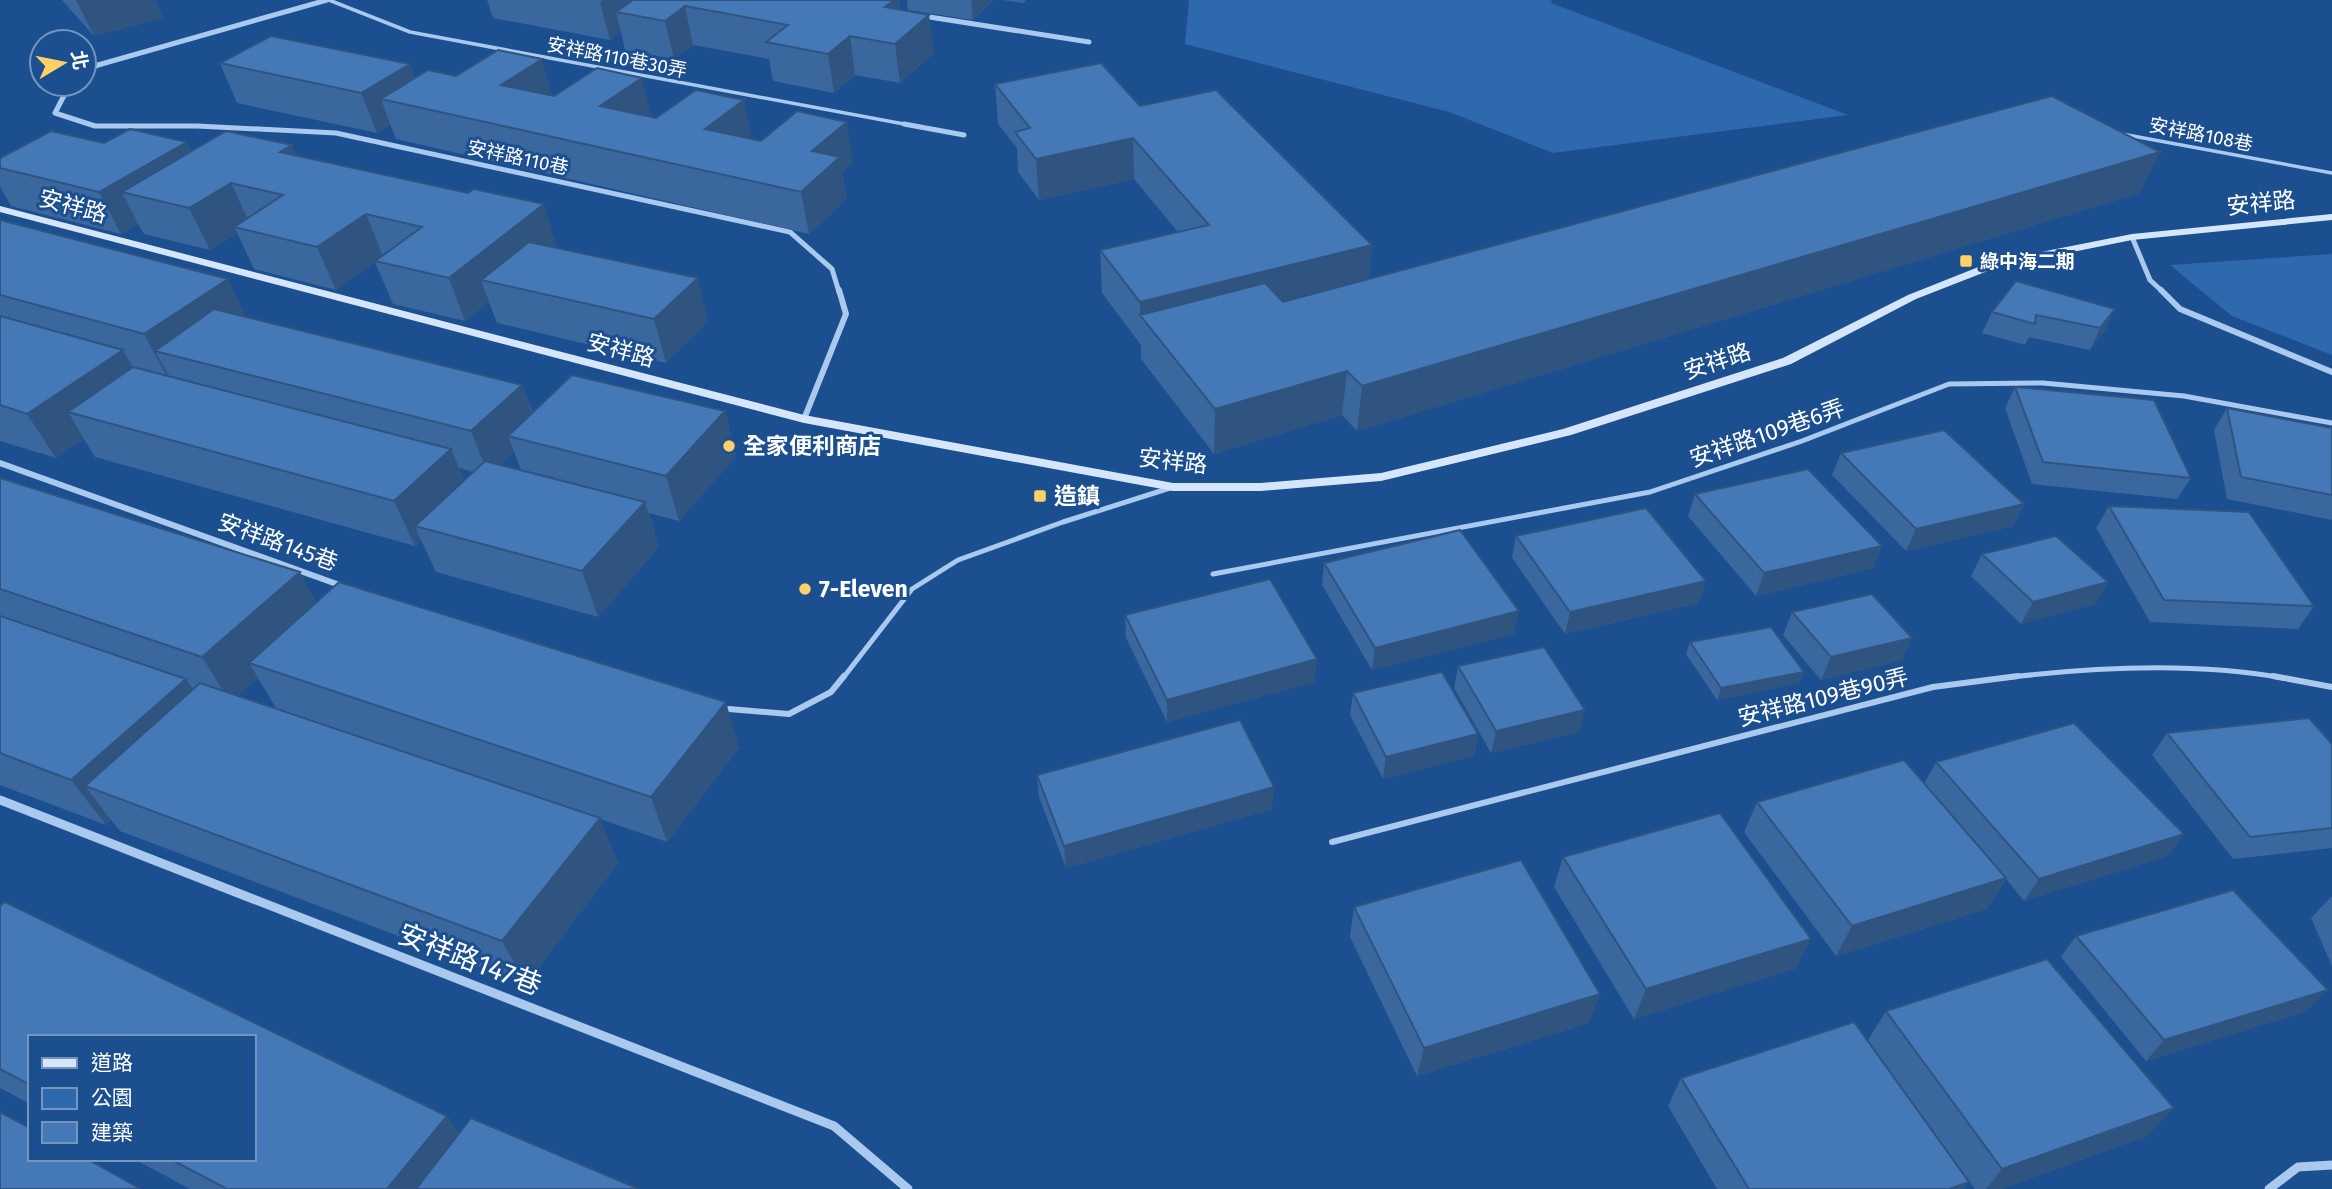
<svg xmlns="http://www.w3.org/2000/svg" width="2332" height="1189" viewBox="0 0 2332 1189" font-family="'Fira Sans','Noto Sans TC',sans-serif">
<rect width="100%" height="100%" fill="#1b4f8f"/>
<!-- green -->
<path fill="#2e69ad" d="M1189,0H1552L1551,3L1848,115L1553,153L1449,112L1185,44Z
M2332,254V355L2232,316L2170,265Z"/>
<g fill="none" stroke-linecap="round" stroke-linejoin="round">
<!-- lane-far2 -->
<path stroke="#a9c9ee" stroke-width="3.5" d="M329,0L410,32L904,124
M2122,134L2332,173"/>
<!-- lane-far1 -->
<path stroke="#a9c9ee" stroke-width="5" d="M1213,574L1650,492L1802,441L1949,384L2043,383L2184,396L2332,423
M843,678L912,589L958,560L1063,522L1170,488
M2004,678C2094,667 2194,662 2283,678"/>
<!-- lane -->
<path stroke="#a9c9ee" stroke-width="6" d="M2273,676L2332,687
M729,709L789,714L831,692L844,676
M1332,842L1933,687L2018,676"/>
<!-- street-far2 -->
<path stroke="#a9c9ee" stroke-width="5" d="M923,16L1089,42
M84,72L98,65L327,0
M70,84L55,113L95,126H197L336,133L790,232L832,269L839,292
M904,124L964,135
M2132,237L2150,280L2163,292"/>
<!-- street-far1 -->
<path stroke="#a9c9ee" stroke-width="6" d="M2161,290L2180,309L2332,372
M804,419L846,314L839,290
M0,463L345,587"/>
<!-- street -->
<path stroke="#a9c9ee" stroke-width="9" d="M0,800L834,1126L908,1189
M2269,1189L2298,1167L2332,1165"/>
<!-- secondary -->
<path fill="#d6e6fa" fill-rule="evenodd" d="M0,206L804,415L1173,483H1261L1381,473L1563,429L1783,358L1908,295L1991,262L2132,234L2332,214V220L2132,240L1998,267L1916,299L1791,364L1571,435L1381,481L1261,491H1173L804,423L0,212Z"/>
</g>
<!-- wall -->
<path fill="#3a679d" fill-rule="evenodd" d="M62,0H155L163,18L94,36Z
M487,0H899L901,10L934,53L900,83L855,75L834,93L773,81L769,59L693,45L674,59L625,50L621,32L610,40L493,18Z
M907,0H993L973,20L908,10Z
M1002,0H1026L1023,3Z
M220,63L410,64L415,78L552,96L656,118L744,100L751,139L853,163L842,172L847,199L809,234L396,139L390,124L377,133L237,103Z
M995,84L1140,106L1372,245L1368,280L2140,193L1357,431L1342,415L1214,454L1141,359V345L1102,293L1100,250L1178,232L1134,179L1039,200L1018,172L1017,148L998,124Z
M187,142L191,151L296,155L557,247L556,248L708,322L666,363L497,323L489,302L465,321L393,304L375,262L336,290L254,269L237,233L210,250L144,234L138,224L121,234L11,206L0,187V158L104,143Z
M0,220L247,317L522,385L533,413L725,411L736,456L679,521L649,513L659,547L598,617L436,572L421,540L415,546L95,457L84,439L56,458L0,441ZM514,452L521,470L500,465ZM459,468L473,472L464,480Z
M2115,309L2105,330L2090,350L2029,337L2025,345L1982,333L1992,312Z
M2015,387L2191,478L2177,499L2032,484L2005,408Z
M2227,408L2332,428V520L2227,499L2214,430Z
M1841,453L2024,504L2013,526L1906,551L1832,475Z
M0,478L300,572L316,603L739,748L667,842L600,819L618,863L526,984L120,831L111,820L106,825L0,785ZM258,678L276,708L238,696Z
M1695,494L1882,546L1873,568L1756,596L1688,516Z
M2109,506L2314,606L2298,629L2150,622L2096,528Z
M1516,536L1706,581L1698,603L1565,634L1512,558Z
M1982,554L2108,582L2095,604L2021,624L1971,576Z
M1324,563L1514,634L1372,670L1322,585Z
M1792,612L1912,638L1902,660L1821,680L1783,635Z
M1125,615L1315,682L1167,722L1126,638Z
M1690,642L1804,672L1799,683L1717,700L1686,654Z
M1458,666L1579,732L1491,753L1454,688Z
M1353,693L1478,734L1474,756L1383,779L1350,715Z
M2167,733L2332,744V848L2233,859L2152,755Z
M1936,762L2184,834L2167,856L2024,901L2006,879L1987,909L1836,956L1744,832L1757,802L1924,784Z
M1037,775L1272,809L1066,868L1039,797Z
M1563,857L1796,968L1634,1019L1554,887Z
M2331,897H2332V966L2311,918Z
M0,906L447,1116L459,1134L639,1189H190L134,1159H254L30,1037V1104L0,1088Z
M1354,907L1589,1023L1417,1076L1350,937Z
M2076,936L2307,1011L2146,1061L2061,957Z
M1886,1011L2147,1136L2001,1189H1975L1868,1040Z
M1681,1078L1969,1182L1963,1189H1717L1668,1106Z"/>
<!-- shaded-wall -->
<path fill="#305480" d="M76,0H155L163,18L94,36Z
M603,0H644L616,12L621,32L610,40L600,2Z
M894,0H899L904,33L885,7Z
M971,0H993L973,20Z
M685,6L693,45L674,59L665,21Z
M929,15L934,53L900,83L895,44Z
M850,36L855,75L834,93L828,54Z
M542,59L553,99L501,85Z
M410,64L424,103L381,99L390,124L377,133L361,93Z
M642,78L652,118L600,106Z
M744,100L752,140L705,129Z
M847,122L853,163L842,172L847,199L809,234L801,192L812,151Z
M1133,138L1134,179L1039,200L1036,159Z
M187,142L206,183L122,192L138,224L121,234L99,192Z
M292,145L309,186L280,152Z
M2160,152L2140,193L1357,431L1362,386Z
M231,183L250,224L234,227L237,233L210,250L189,208Z
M544,204L557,247L509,286L481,280L489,302L465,321L449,278Z
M366,214L383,256L336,290L317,247Z
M1372,245L1367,287L1160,340L1140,315V345V302Z
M698,278L708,322L666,363L654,319Z
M228,279L249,322L155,351L170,378H168L144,334Z
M2115,309L2105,330L2090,350L2100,328Z
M123,350L148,394L68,412L84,439L56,458L27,414Z
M1347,371L1342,415L1214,454L1215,409Z
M522,385L538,429L508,436L514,452L489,476L471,431Z
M725,411L736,456L679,521L666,476Z
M451,449L470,494L415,526L421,540L415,546L394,501Z
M645,502L659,547L598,617L582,571Z
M2024,504L2013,526L1906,551L1916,529Z
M1882,546L1873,568L1756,596L1764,573Z
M300,572L324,618L249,663L258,678L231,703L202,657Z
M1706,581L1698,603L1565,634L1570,612Z
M2108,582L2095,604L2021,624L2033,602Z
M1519,611L1514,634L1372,670L1375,648Z
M1912,638L1902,660L1821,680L1831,657Z
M1317,659L1315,682L1167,722V700Z
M1804,672L1799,683L1717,700L1721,688Z
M186,679L216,724L85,786L111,820L106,825L71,780Z
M726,702L739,748L667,842L651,797Z
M1585,710L1579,732L1491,753L1496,731Z
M1478,734L1474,756L1383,779L1386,757Z
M1274,787L1272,809L1066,868L1064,846Z
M600,818L618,863L526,984L502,941Z
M2184,834L2167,856L2024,901L2039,879Z
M2006,878L1987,909L1836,956L1852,926Z
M1811,939L1796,968L1634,1019L1646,989Z
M2328,990L2307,1011L2146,1061L2164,1040Z
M1600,994L1589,1023L1417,1076L1424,1048Z
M2174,1108L2147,1136L2001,1189H1986L2002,1169Z
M447,1116L474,1157L449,1189H387Z
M1969,1182L1963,1189H1949Z"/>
<!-- building -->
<path fill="#4478b7" stroke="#305480" stroke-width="2" d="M633,0H894L885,7L929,15L895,44L850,36L828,54L766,42L788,25L685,6L665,21L616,12Z
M271,36L410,64L361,93L220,63Z
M498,50L542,59L501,85L554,96L597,68L642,78L600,106L656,118L696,90L744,100L705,129L761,141L797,111L847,122L812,151L840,157L801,192L381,99L428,70L456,76Z
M1101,63L1140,106L1216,90L1372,245L1140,302L1100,250L1209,225L1133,138L1036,159L1015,132L1030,128L995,84Z
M2052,96L2160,152L1362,386L1347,371L1215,409L1140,315L1265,283L1283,302Z
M130,129L187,142L99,192L0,168V158L51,131L104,143Z
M226,131L292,145L280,152L468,193L474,189L544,204L449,278L375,261L422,227L366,214L317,247L234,227L283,195L231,183L189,208L122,192Z
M0,220L228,279L144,334L0,295Z
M529,242L698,278L654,319L481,280Z
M2016,281L2115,309L2100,328L2036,315L2035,324L1992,312Z
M214,309L522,385L471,431L155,351Z
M0,316L123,350L27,414L0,405Z
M133,367L451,449L394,501L68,412Z
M572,375L725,411L666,476L508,436Z
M2015,387L2154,400L2191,478L2043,462Z
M2227,408L2332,428V495L2241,477Z
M1944,430L2024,504L1916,529L1841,453Z
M485,461L645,502L582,571L415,526Z
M1808,469L1882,546L1764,573L1695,494Z
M0,478L300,572L202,657L0,589Z
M2109,506L2249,512L2314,606L2164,600Z
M1646,508L1706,581L1570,612L1516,536Z
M1460,530L1519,611L1375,648L1324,563Z
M2056,536L2108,582L2033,602L1982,554Z
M1270,579L1317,659L1167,700L1125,615Z
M339,582L726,702L651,797L249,663Z
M1872,594L1912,638L1831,657L1792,612Z
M0,616L186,679L71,780L0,753Z
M1771,627L1804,672L1721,688L1690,642Z
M1544,647L1585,710L1496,731L1458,666Z
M1442,672L1478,734L1386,757L1353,693Z
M200,683L600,818L502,941L85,786Z
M2309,718L2332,744V828L2250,837L2167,733Z
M1240,720L1274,787L1064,846L1037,775Z
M2074,723L2184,834L2039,879L1936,762Z
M1904,760L2006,878L1852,926L1757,802Z
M1720,813L1811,939L1646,989L1563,857Z
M1521,860L1600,994L1424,1048L1354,907Z
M2233,890L2328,990L2164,1040L2076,936Z
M5,902L447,1116L387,1189H227L170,1159H254V1037H30V1085L0,1069V906Z
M2047,959L2174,1108L2002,1169L1886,1011Z
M1854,1022L1969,1182L1949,1189H1749L1681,1078Z
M0,1112L30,1128V1159H87L141,1189H0Z
M471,1118L639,1189H416Z"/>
<!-- markers -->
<g fill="#ffd166" stroke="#1b4f8f" stroke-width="2.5">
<rect x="1959" y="254" width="14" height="14" rx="3.5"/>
<circle cx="729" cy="446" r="7"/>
<rect x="1033" y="489" width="14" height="14" rx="3.5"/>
<circle cx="805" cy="589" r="7"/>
</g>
<g text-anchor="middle" stroke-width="6" stroke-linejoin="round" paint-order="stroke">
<!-- far-street labels -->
<g font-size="19" fill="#fff" stroke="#1b4f8f">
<text transform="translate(617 57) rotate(11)" y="7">安祥路110巷30弄</text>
<text transform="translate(2201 134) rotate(11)" y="7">安祥路108巷</text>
<text transform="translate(518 157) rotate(12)" y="7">安祥路110巷</text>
</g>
<!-- far-poi labels -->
<g font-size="19" font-weight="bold" fill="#fff" stroke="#1b4f8f" text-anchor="start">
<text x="1980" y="268">綠中海二期</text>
</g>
<!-- street labels -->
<g font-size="23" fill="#fff" stroke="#1b4f8f">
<text transform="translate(2261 203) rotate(-6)" y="8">安祥路</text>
<text transform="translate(73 206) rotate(15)" y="8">安祥路</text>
<text transform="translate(621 350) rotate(15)" y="8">安祥路</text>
<text transform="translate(1717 361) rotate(-18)" y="8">安祥路</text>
<text transform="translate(1767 433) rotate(-19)" y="8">安祥路109巷6弄</text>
<text transform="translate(1173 461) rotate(6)" y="8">安祥路</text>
<text transform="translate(278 542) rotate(20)" y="8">安祥路145巷</text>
<text transform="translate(1823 697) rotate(-14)" y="8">安祥路109巷90弄</text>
</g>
<!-- poi labels -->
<g font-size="23" font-weight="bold" fill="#fff" stroke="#1b4f8f" text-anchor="start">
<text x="743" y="454">全家便利商店</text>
<text x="1054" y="504">造鎮</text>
<text x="819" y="597">7-Eleven</text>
</g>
<!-- near-street labels -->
<g font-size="28" fill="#fff" stroke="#1b4f8f">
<text transform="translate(470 959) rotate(21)" y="10">安祥路147巷</text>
</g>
</g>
<!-- legend -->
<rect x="28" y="1035" width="228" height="126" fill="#1b4f8f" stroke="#7695bc" stroke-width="2"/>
<rect x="42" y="1058" width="35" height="10" fill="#d6e6fa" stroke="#7695bc" stroke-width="2"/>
<text x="91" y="1070" font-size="21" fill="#ffffff">道路</text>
<rect x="42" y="1088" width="35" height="21" fill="#2e69ad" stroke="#7695bc" stroke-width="2"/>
<text x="91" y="1105" font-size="21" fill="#ffffff">公園</text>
<rect x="42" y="1122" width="35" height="21" fill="#4478b7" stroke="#7695bc" stroke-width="2"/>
<text x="91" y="1140" font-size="21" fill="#ffffff">建築</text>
<!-- north arrow -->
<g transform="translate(63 63) rotate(80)"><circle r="33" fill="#1b4f8f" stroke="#7695bc" stroke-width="2"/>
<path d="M0-5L12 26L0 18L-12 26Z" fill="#ffd166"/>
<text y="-10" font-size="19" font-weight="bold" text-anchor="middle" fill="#ffffff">北</text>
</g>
</svg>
